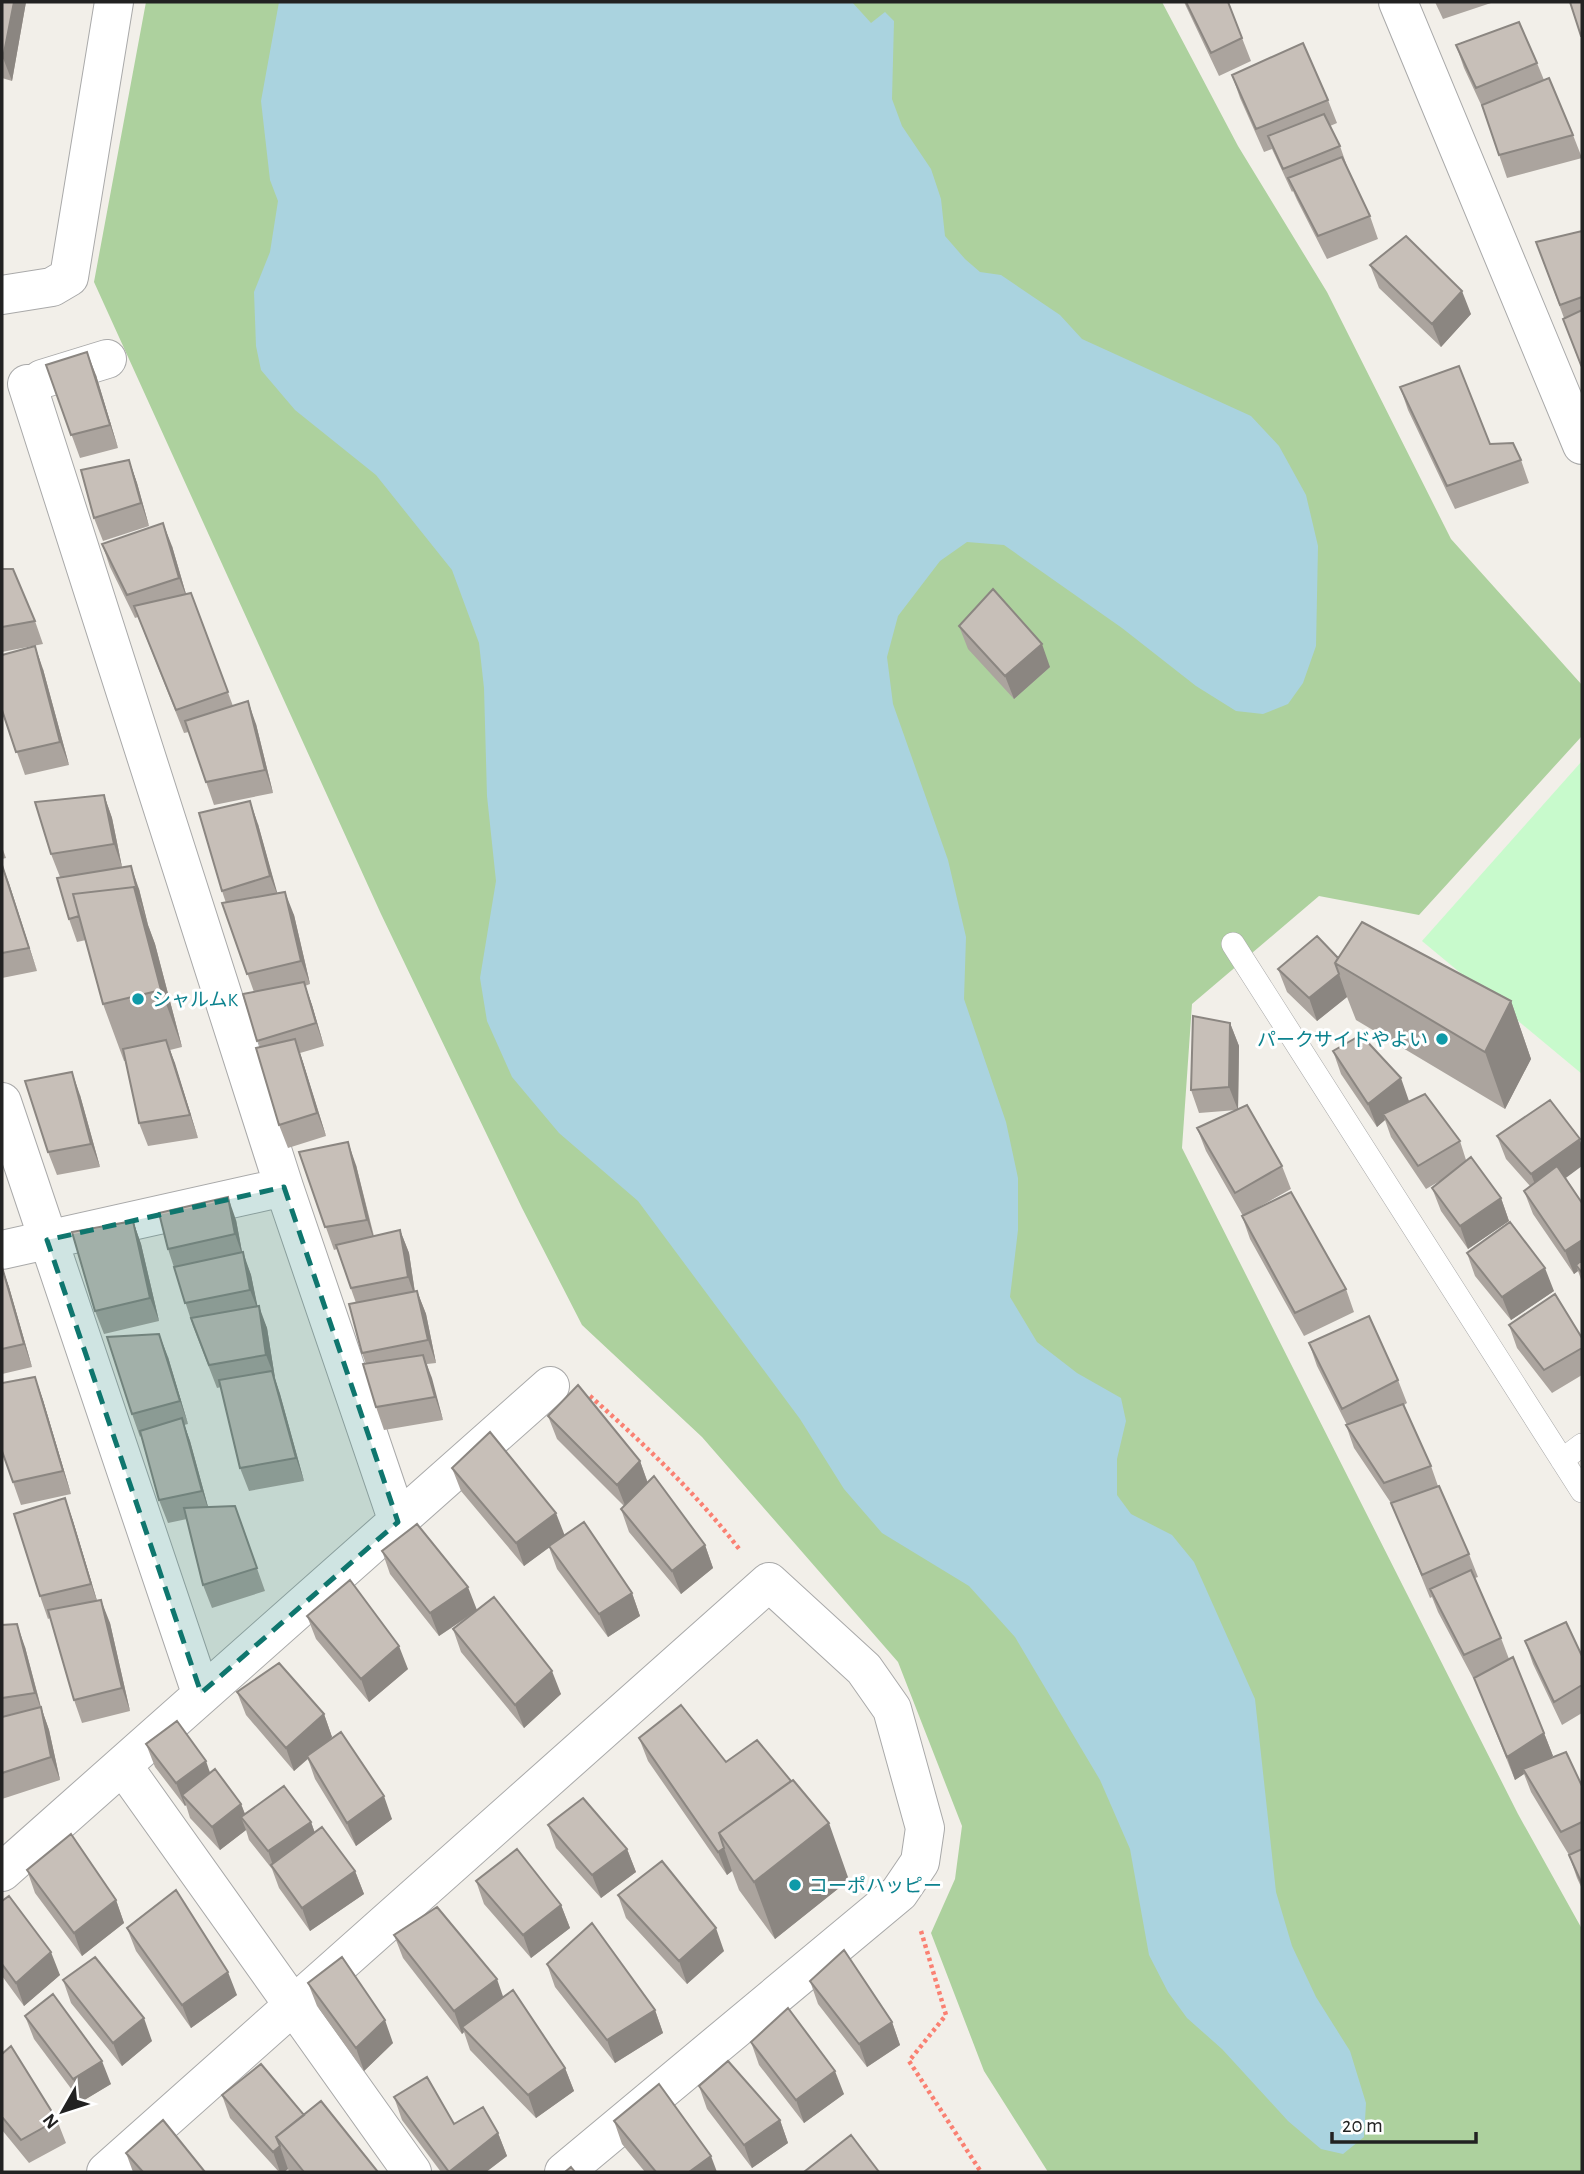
<svg xmlns="http://www.w3.org/2000/svg" width="1584" height="2174" viewBox="0 0 1584 2174" font-family="'Alegreya Sans','Noto Sans JP',sans-serif">
<rect width="100%" height="100%" fill="#f2efe9"/>
<!-- forest -->
<path fill="#add19e" d="M146,2H1162L1238,146L1327,292L1451,539L1582,685V736L1419,915L1319,896L1192,1004L1182,1148L1518,1814L1582,1929V2172H1048L984,2071L931,1933L955,1879L962,1826L898,1662L702,1437L582,1325L522,1208L381,914L94,282Z"/>
<!-- park -->
<path fill="#c8facc" d="M1582,761V1074L1422,941Z"/>
<!-- water -->
<path fill="#aad3df" d="M279,2H852L871,23L885,12L894,21L892,99L902,126L931,169L941,199L945,236L965,259L980,272L1001,275L1060,315L1082,339L1251,416L1279,446L1306,495L1318,546L1316,646L1303,683L1288,704L1263,714L1236,711L1196,686L1122,628L1004,545L967,542L940,561L898,616L887,657L893,704L948,860L966,937L964,999L1006,1122L1018,1178V1230L1010,1297L1037,1342L1077,1373L1121,1398L1126,1421L1117,1459V1495L1131,1514L1172,1535L1194,1562L1255,1699L1276,1892L1292,1946L1316,1997L1350,2051L1366,2103L1364,2137L1343,2154L1321,2149L1288,2121L1222,2049L1187,2018L1168,1992L1149,1955L1130,1849L1100,1780L1015,1637L969,1586L882,1533L844,1489L800,1419L638,1201L559,1133L512,1077L487,1021L480,978L496,881L487,796L484,688L479,643L452,570L376,475L295,410L261,370L256,346L254,292L270,252L278,201L270,180L261,101Z"/>
<g fill="none" stroke-linecap="round" stroke-linejoin="round">
<defs>
<path id="service" d="M1233,944L1582,1491
M1562,1460L1582,1445"/>
<path id="minor" d="M1398,2L1582,445
M2,295L52,287L69,277L114,2
M42,379L107,359
M27,384L284,1187L398,1522
M2,1102L201,1693
M2,1250L284,1187
M123,1766L412,2172
M2,1872L550,1386
M106,2172L769,1582L864,1669L892,1709L925,1828L920,1862L899,1893L564,2172"/>
</defs>
<!-- service casing -->
<use href="#service" stroke="#a9a9a9" stroke-width="24"/>
<!-- minor casing -->
<use href="#minor" stroke="#a9a9a9" stroke-width="40"/>
<!-- path -->
<path stroke="#fa8072" stroke-width="4.5" stroke-dasharray="3.5 3.5" stroke-linecap="butt" d="M590,1396C644,1444 696,1493 740,1550
M921,1931L946,2015L909,2061L981,2172"/>
<!-- service -->
<use href="#service" stroke="#fff" stroke-width="23"/>
<!-- minor -->
<use href="#minor" stroke="#fff" stroke-width="38"/>
</g>
<!-- wall -->
<path fill="#aba49e" d="M2,2H26L12,81L2,78Z
M1184,2H1228L1251,61L1219,76Z
M1435,2H1494L1443,19Z
M1456,45L1537,63L1544,80L1573,135L1582,158L1507,178L1484,111L1464,68Z
M1232,75L1328,100L1337,123L1330,126L1340,146L1348,169L1370,216L1378,239L1327,259L1297,200L1293,191L1292,192L1272,149L1264,152L1240,98Z
M1582,231V369L1563,319L1564,318L1536,242Z
M1370,265L1471,314L1441,347L1379,288Z
M46,365L96,375L118,448L80,458Z
M1400,387L1490,444L1521,460L1529,483L1455,509L1408,410Z
M129,460L137,483L149,526L103,541L94,518Z
M102,544L172,546L186,594L191,593L233,706L256,724L273,793L214,805L189,732L184,733L138,617L135,618L110,567Z
M2,569L35,621L43,644L2,652Z
M959,626L1050,667L1014,699L968,649Z
M43,669L69,765L25,775L2,710Z
M104,795L112,818L122,867L139,889L148,925L155,944L182,1047L170,1050L198,1138L148,1146L139,1123L126,1061H124L103,1004L86,940L77,942L69,919L60,877L51,854Z
M258,824L277,894L294,915L310,984L305,986L312,1005L324,1046L300,1053L326,1136L288,1148L279,1125L260,1047L243,994L254,992L222,903H226L222,891Z
M2,847L6,858L2,859Z
M2,865L37,971L2,978Z
M1338,958L1511,1001L1531,1059L1505,1109L1356,1020L1347,997L1317,1021L1287,992L1278,969Z
M1230,1023L1239,1046L1238,1110L1282,1166L1291,1189L1259,1207L1346,1289L1354,1312L1304,1336L1250,1239L1242,1216H1243L1206,1151L1197,1128L1237,1110L1199,1113L1191,1090Z
M1333,1051L1409,1101L1460,1141L1466,1160L1501,1198L1509,1221L1468,1249L1441,1211L1432,1188L1445,1178L1426,1189L1391,1137L1385,1120L1377,1127L1341,1074Z
M80,1095L100,1167L57,1175L48,1152Z
M1497,1136L1566,1178L1582,1203V1282L1578,1271L1574,1274L1533,1214L1524,1191L1530,1186L1506,1159Z
M299,1152L356,1165L374,1236L400,1230L409,1253L415,1292L417,1291L426,1314L436,1363L427,1364L443,1420L384,1430L376,1407L366,1364L362,1353L356,1303L337,1249L334,1250Z
M236,1220L242,1252L251,1275L257,1306L267,1328L275,1378L280,1394L304,1481L249,1491L240,1468L221,1387L217,1388L193,1326L168,1249Z
M133,1221L141,1244L159,1321L104,1334L95,1311Z
M1467,1253L1554,1291L1511,1320L1475,1276Z
M2,1267L9,1287L32,1367L2,1374Z
M1509,1325L1582,1338V1375L1552,1393L1517,1348Z
M1309,1343L1398,1380L1407,1403L1404,1405L1431,1466L1438,1486L1469,1554L1478,1577L1475,1578L1501,1638L1509,1659L1544,1733L1553,1756L1547,1760L1582,1786V1889L1577,1878L1569,1855L1531,1792L1524,1774L1515,1780L1474,1678L1479,1675L1473,1678L1438,1612L1432,1597L1430,1598L1393,1506L1354,1448L1346,1425H1347L1317,1366Z
M168,1357L188,1424L184,1425L190,1441L208,1507L235,1506L265,1591L212,1608L203,1585L187,1519L168,1523L159,1500L141,1436L140,1437L132,1414Z
M35,1377L43,1400L71,1494L21,1505L2,1451Z
M548,1416L640,1461L648,1483L705,1545L713,1568L681,1594L629,1532L621,1509L624,1506L557,1439Z
M452,1468L564,1535L632,1593L640,1616L608,1637L557,1569L549,1547L524,1566L461,1491Z
M65,1498L73,1521L97,1601L110,1623L130,1711L82,1723L74,1700L50,1618L48,1619L40,1596Z
M382,1551L477,1610L561,1694L524,1728L461,1652L453,1629L474,1613L439,1636L390,1574Z
M307,1616L408,1669L369,1702L316,1639Z
M2,1625L25,1647L41,1707L49,1730L60,1780L2,1799Z
M1525,1641L1582,1656V1713L1562,1725L1533,1664Z
M237,1692L324,1714L332,1737L328,1741L392,1819L356,1846L315,1779L308,1759L294,1771L246,1715Z
M639,1738L791,1781L849,1880L775,1939L739,1890L732,1871L727,1875L648,1761Z
M146,1744L210,1772L241,1804L245,1814L311,1822L315,1833L355,1871L364,1894L310,1931L279,1888L272,1869L249,1840L246,1830L220,1850L190,1818L186,1805L185,1806L155,1767Z
M548,1825L627,1849L636,1872L601,1898L556,1848Z
M27,1870L116,1900L124,1923L82,1956L35,1893Z
M476,1881L561,1905L570,1928L531,1958L484,1904Z
M618,1895L724,1951L687,1984L626,1918Z
M2,1901L60,1975L24,2006L2,1976Z
M127,1928L237,1995L191,2028L136,1951Z
M394,1935L504,1997L565,2068L574,2091L536,2118L470,2050L464,2032L462,2034L403,1958Z
M547,1964L655,2010L663,2033L615,2063L555,1987Z
M63,1980L152,2041L122,2066L71,2003Z
M810,1981L892,2022L900,2045L867,2067L818,2004Z
M308,1983L393,2043L364,2071L317,2006Z
M25,2016L111,2084L81,2102L34,2039Z
M751,2042L844,2094L804,2123L759,2065Z
M2,2054L57,2120L66,2143L29,2163L2,2130Z
M699,2086L780,2120L788,2143L752,2168L707,2109Z
M222,2095L304,2115L378,2172H289L288,2169L284,2172H279L230,2118Z
M394,2097L454,2124L498,2133L507,2156L486,2172H441L402,2120Z
M614,2121L717,2172H645L622,2144Z
M126,2153L205,2172H133Z"/>
<!-- shaded-wall -->
<path fill="#8b8681" d="M14,2H26L12,81L3,58Z
M1462,291L1471,314L1441,347L1432,324Z
M87,352L96,375L118,448L110,425Z
M129,460L137,483L149,526L141,503Z
M163,523L172,546L188,601L179,578Z
M1042,644L1050,667L1014,699L1005,676Z
M35,646L43,669L69,765L60,742Z
M248,701L256,724L273,793L265,770Z
M104,795L112,818L122,867L114,844Z
M250,801L258,824L279,899L270,876Z
M2,865L9,883L37,971L29,948Z
M131,866L139,889L148,925L140,902Z
M134,887L155,944L182,1047L161,990Z
M285,892L294,915L310,984L301,961Z
M1339,974L1347,997L1317,1021L1309,998Z
M304,982L312,1005L324,1046L316,1023Z
M1511,1001L1531,1059L1505,1109L1485,1052Z
M1230,1023L1239,1046L1238,1110L1229,1087Z
M295,1039L303,1062L326,1136L317,1113Z
M166,1040L175,1063L198,1138L190,1115Z
M72,1072L80,1095L100,1167L91,1144Z
M1401,1078L1409,1101L1383,1114L1385,1120L1377,1127L1368,1104Z
M1580,1139L1582,1147V1166L1540,1197L1531,1174Z
M348,1142L356,1165L375,1243L367,1220Z
M228,1197L236,1220L243,1257L235,1234Z
M1501,1198L1509,1221L1468,1249L1460,1226Z
M133,1221L141,1244L159,1321L150,1298Z
M400,1230L409,1253L416,1300L408,1277Z
M1582,1240V1269L1576,1265L1578,1271L1574,1274L1565,1251Z
M243,1252L251,1275L259,1313L250,1290Z
M2,1267L9,1287L32,1367L24,1344Z
M1545,1268L1554,1291L1511,1320L1502,1297Z
M417,1291L426,1314L436,1363L428,1340Z
M259,1306L267,1328L275,1378L266,1355Z
M159,1334L168,1357L188,1424L180,1401Z
M423,1355L432,1378L443,1420L435,1397Z
M272,1371L280,1394L304,1481L296,1458Z
M35,1377L43,1400L71,1494L63,1471Z
M182,1418L190,1441L210,1514L202,1491Z
M640,1461L648,1484L626,1508L617,1485Z
M65,1498L73,1521L99,1607L91,1584Z
M556,1513L565,1536L524,1566L516,1543Z
M705,1545L713,1568L681,1594L672,1571Z
M468,1587L477,1610L439,1636L430,1613Z
M632,1593L640,1616L608,1637L599,1614Z
M101,1600L110,1623L130,1711L122,1688Z
M17,1624L25,1647L42,1712L41,1707L49,1730L60,1780L51,1757L43,1714L35,1693Z
M399,1646L408,1669L369,1702L361,1679Z
M552,1671L561,1694L524,1728L515,1705Z
M324,1714L332,1737L294,1771L286,1748Z
M1544,1733L1553,1756L1525,1774L1523,1769L1524,1774L1515,1780L1507,1757Z
M206,1761L214,1784L182,1795L186,1805L185,1806L176,1783Z
M384,1796L392,1819L356,1846L347,1823Z
M241,1804L250,1827L241,1817L246,1830L220,1850L212,1827Z
M311,1822L319,1845L275,1871L268,1851Z
M829,1823L849,1880L775,1939L754,1882Z
M724,1848L732,1871L727,1875L718,1852Z
M627,1849L636,1872L601,1898L592,1875Z
M355,1871L364,1894L310,1931L302,1908Z
M116,1900L124,1923L82,1956L74,1933Z
M561,1905L570,1928L531,1958L523,1935Z
M716,1928L724,1951L687,1984L679,1961Z
M51,1952L60,1975L24,2006L16,1983Z
M228,1972L237,1995L191,2028L182,2005Z
M497,1979L505,2002L462,2027L464,2032L462,2034L454,2011Z
M655,2010L663,2033L615,2063L607,2040Z
M144,2018L152,2041L122,2066L113,2043Z
M385,2020L393,2043L364,2071L356,2048Z
M892,2022L900,2045L867,2067L859,2044Z
M102,2061L111,2084L81,2102L73,2079Z
M565,2068L574,2091L536,2118L528,2095Z
M835,2071L844,2094L804,2123L796,2100Z
M780,2120L788,2143L752,2168L744,2145Z
M498,2133L507,2156L486,2172H449Z
M280,2146L288,2169L284,2172H280L273,2152Z
M711,2156L717,2172H689Z"/>
<!-- building -->
<path fill="#c7bfb8" stroke="#8b8681" stroke-width="2" d="M2,2H14L3,58H2Z
M1186,2H1228L1242,38L1211,53Z
M1570,2H1582V36H1581Z
M1519,22L1537,63L1476,88L1456,45Z
M1303,43L1328,100L1256,129L1232,75Z
M1549,78L1573,135L1499,155L1482,105Z
M1324,114L1340,146L1283,169L1268,136Z
M1342,157L1370,216L1318,236L1288,178Z
M1582,231V297L1560,305L1536,242Z
M1406,236L1462,291L1432,324L1370,265Z
M1582,310V364L1581,365L1563,319Z
M87,352L110,425L71,435L46,365Z
M1459,366L1490,444L1513,443L1521,460L1447,486L1400,387Z
M129,460L141,503L94,518L81,470Z
M163,523L179,578L127,595L102,544Z
M2,569H13L35,621L2,627Z
M993,589L1042,644L1005,676L959,626Z
M191,593L228,692L176,710L134,606Z
M35,646L60,742L16,752L2,710V655Z
M248,701L265,770L206,782L185,721Z
M104,795L114,844L51,854L35,802Z
M250,801L270,876L222,891L199,813Z
M2,865L29,948L2,953Z
M131,866L140,902L134,887L73,894L79,916L69,919L57,878Z
M134,887L161,990L103,1004L73,894Z
M285,892L301,961L247,974L222,903Z
M1362,922L1511,1001L1485,1052L1335,963Z
M1317,936L1338,958L1335,963L1339,974L1309,998L1278,969Z
M304,982L316,1023L257,1041L243,994Z
M1193,1016L1230,1023L1229,1087L1191,1090Z
M1361,1035L1401,1078L1368,1104L1333,1051Z
M295,1039L317,1113L279,1125L256,1048Z
M166,1040L190,1115L139,1123L123,1049Z
M72,1072L91,1144L48,1152L25,1081Z
M1425,1094L1460,1141L1418,1166L1383,1114Z
M1550,1100L1580,1139L1531,1174L1497,1136Z
M1247,1105L1282,1166L1235,1193L1197,1128Z
M348,1142L367,1220L325,1227L299,1152Z
M1471,1157L1501,1198L1460,1226L1432,1188Z
M1557,1166L1582,1203V1240L1565,1251L1524,1191Z
M1291,1192L1346,1289L1295,1313L1242,1216Z
M228,1197L235,1234L168,1249L159,1213Z
M133,1221L150,1298L95,1311L72,1232Z
M1510,1222L1545,1268L1502,1297L1467,1253Z
M400,1230L408,1277L351,1288L336,1245Z
M243,1252L250,1290L185,1303L174,1267Z
M1582,1260V1273L1576,1265Z
M2,1267L24,1344L2,1349Z
M417,1291L428,1340L362,1353L349,1304Z
M1555,1294L1582,1338V1348L1544,1370L1509,1325Z
M259,1306L266,1355L209,1365L191,1318Z
M1369,1316L1398,1380L1342,1409L1309,1343Z
M159,1334L180,1401L132,1414L107,1337Z
M423,1355L435,1397L376,1407L363,1364Z
M272,1371L296,1458L240,1468L219,1380Z
M35,1377L63,1471L13,1482L2,1451V1383Z
M578,1385L640,1461L617,1485L548,1416Z
M1403,1404L1431,1466L1384,1483L1346,1425Z
M182,1418L202,1491L159,1500L140,1431Z
M490,1432L556,1513L516,1543L452,1468Z
M654,1476L705,1545L672,1571L621,1509Z
M1439,1486L1469,1554L1422,1575L1391,1503Z
M65,1498L91,1584L40,1596L14,1514Z
M235,1506L257,1568L203,1585L184,1508Z
M584,1522L632,1593L599,1614L549,1546Z
M417,1524L468,1587L430,1613L382,1551Z
M1471,1570L1501,1638L1464,1655L1430,1589Z
M350,1580L399,1646L361,1679L307,1616Z
M494,1597L552,1671L515,1705L453,1629Z
M101,1600L122,1688L74,1700L48,1610Z
M1566,1622L1582,1656V1685L1554,1702L1525,1641Z
M17,1624L35,1693L2,1698V1625Z
M1513,1657L1544,1733L1507,1757L1474,1678Z
M279,1663L324,1714L286,1748L237,1692Z
M681,1705L726,1762L757,1740L791,1781L719,1833L724,1848L718,1852L639,1738Z
M41,1707L51,1757L2,1773V1717Z
M177,1721L206,1761L176,1783L146,1744Z
M341,1732L384,1796L347,1823L307,1756Z
M1566,1752L1582,1786V1822L1561,1832L1523,1769Z
M215,1769L241,1804L212,1827L182,1795Z
M793,1780L829,1823L754,1882L719,1833Z
M284,1786L311,1822L268,1851L241,1817Z
M583,1798L627,1849L592,1875L548,1825Z
M322,1827L355,1871L302,1908L271,1865Z
M71,1834L116,1900L74,1933L27,1870Z
M517,1849L561,1905L523,1935L476,1881Z
M1582,1849V1884L1569,1855Z
M662,1861L716,1928L679,1961L618,1895Z
M176,1890L228,1972L182,2005L127,1928Z
M9,1896L51,1952L16,1983L2,1964V1901Z
M437,1907L497,1979L454,2011L394,1935Z
M592,1923L655,2010L607,2040L547,1964Z
M844,1950L892,2022L859,2044L810,1981Z
M95,1957L144,2018L113,2043L63,1980Z
M342,1957L385,2020L356,2048L308,1983Z
M513,1990L565,2068L528,2095L462,2027Z
M53,1994L102,2061L73,2079L25,2016Z
M788,2008L835,2071L796,2100L751,2042Z
M11,2046L57,2120L21,2140L2,2117V2054Z
M728,2061L780,2120L744,2145L699,2086Z
M261,2064L304,2115L276,2137L280,2146L273,2152L222,2095Z
M427,2077L454,2124L483,2107L498,2133L449,2172L394,2097Z
M659,2084L711,2156L689,2172H656L614,2121Z
M321,2101L378,2172H304L276,2137Z
M163,2120L205,2172H143L126,2153Z
M851,2135L879,2172H804Z
M571,2167L575,2172H565Z"/>
<!-- marked area -->
<path fill="#0f766e" fill-opacity="0.2" stroke="#0f766e" stroke-width="5" stroke-dasharray="14 9" stroke-linejoin="round" d="M284,1187L398,1522L201,1693L47,1240Z"/>
<!-- markers -->
<g fill="#0f9aa8" stroke="#fff" stroke-width="2.5">
<circle cx="138" cy="999" r="7"/>
<circle cx="1442" cy="1039" r="7"/>
<circle cx="795" cy="1885" r="7"/>
</g>
<g text-anchor="middle" stroke-width="6" stroke-linejoin="round" paint-order="stroke">
<!-- culture labels -->
<g font-size="19" fill="#0d838f" stroke="#fff" text-anchor="start">
<text x="152" y="1006">シャルムK</text>
<text x="1428" y="1046" text-anchor="end">パークサイドやよい</text>
<text x="809" y="1892">コーポハッピー</text>
</g>
</g>
<!-- border -->
<rect width="1584" height="2174" fill="none" stroke="#222222" stroke-width="7"/>
<!-- north arrow -->
<g transform="translate(63 2111) rotate(231)" stroke="#ffffff" stroke-width="5" paint-order="stroke">
<path d="M0-5L12 26L0 18L-12 26Z" fill="#222222"/>
<text y="-10" font-size="19" font-weight="bold" text-anchor="middle" fill="#222222">N</text>
</g>
<!-- scale -->
<path d="M1332 2132v10h144v-10" fill="none" stroke="#222222" stroke-width="3.5"/>
<text x="1342" y="2132" font-size="21" fill="#222222" stroke="#ffffff" stroke-width="5" paint-order="stroke">20 m</text>
</svg>
